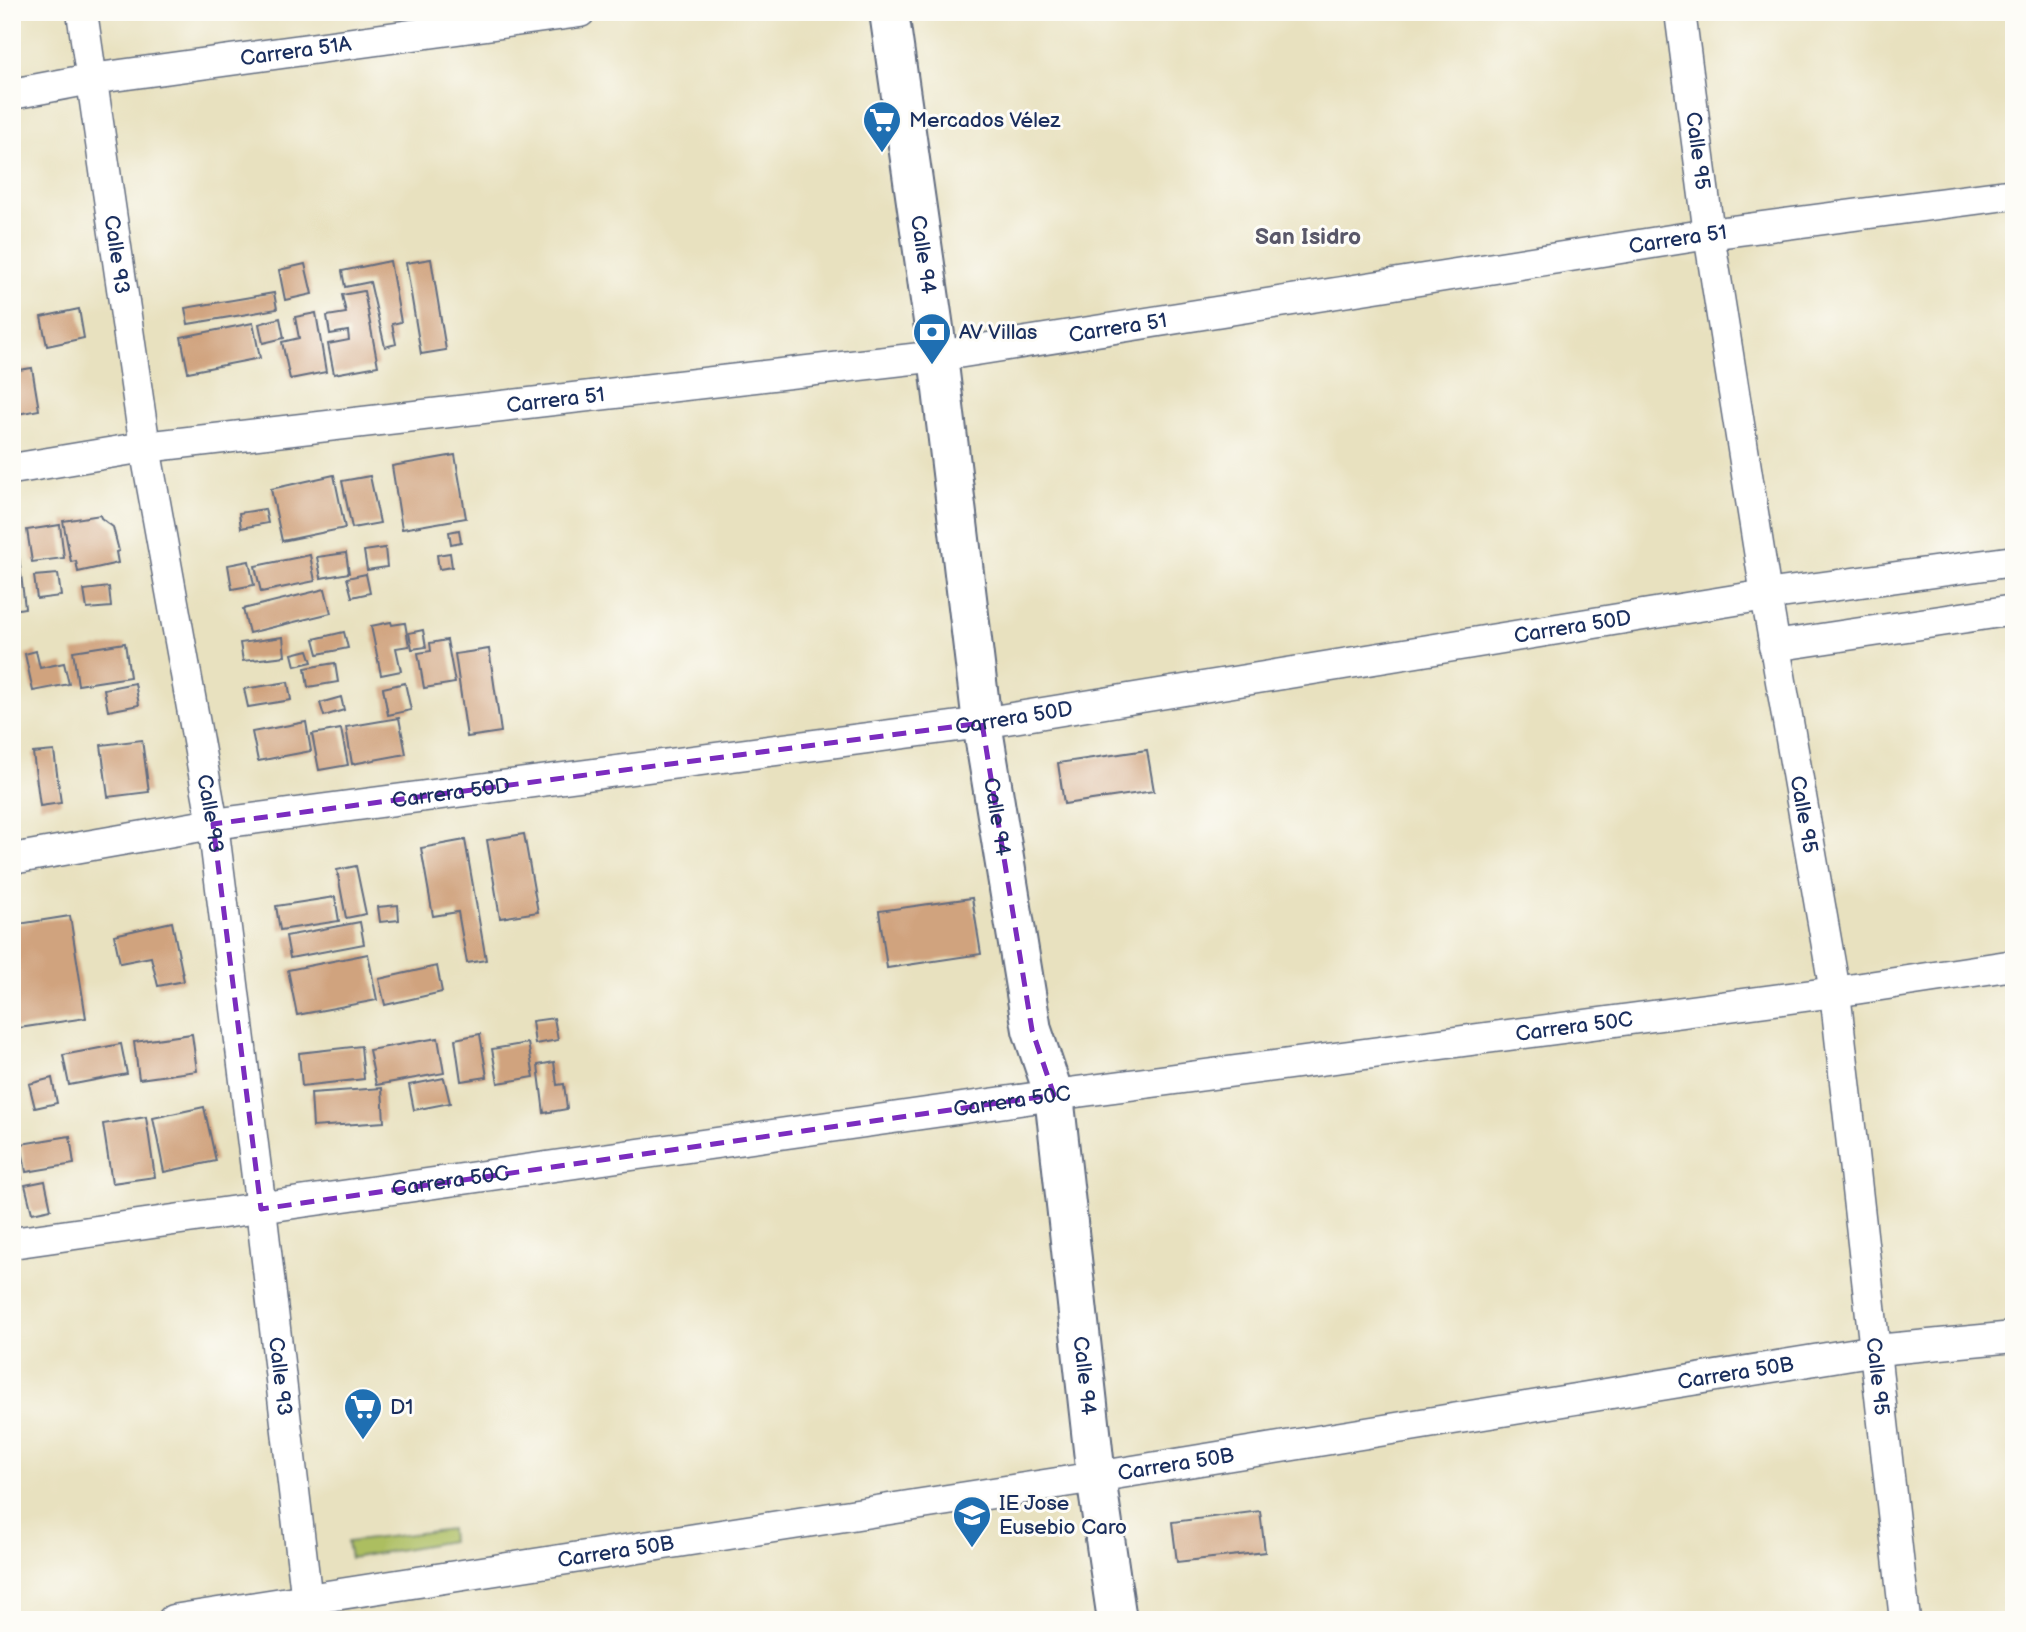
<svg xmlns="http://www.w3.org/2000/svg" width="2026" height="1632" viewBox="0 0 2026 1632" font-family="'Balsamiq Sans',sans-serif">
<rect width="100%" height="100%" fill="#fdfcf7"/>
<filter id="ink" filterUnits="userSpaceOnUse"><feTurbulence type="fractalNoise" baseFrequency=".0143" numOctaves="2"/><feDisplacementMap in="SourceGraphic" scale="14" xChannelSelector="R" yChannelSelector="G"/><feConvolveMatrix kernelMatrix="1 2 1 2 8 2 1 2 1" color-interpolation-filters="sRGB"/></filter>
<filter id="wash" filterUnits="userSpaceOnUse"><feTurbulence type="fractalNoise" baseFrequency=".00686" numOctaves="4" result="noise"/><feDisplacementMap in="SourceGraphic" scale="28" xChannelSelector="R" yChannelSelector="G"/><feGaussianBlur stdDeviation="1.57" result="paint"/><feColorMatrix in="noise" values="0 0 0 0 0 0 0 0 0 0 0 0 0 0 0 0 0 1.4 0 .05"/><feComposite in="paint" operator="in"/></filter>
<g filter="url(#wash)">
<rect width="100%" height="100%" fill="#e8e1bf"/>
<!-- green -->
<path fill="#acbe61" stroke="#647660" stroke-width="2" d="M450,1529L451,1541L350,1558L347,1542Z"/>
<g id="blocks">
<!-- building -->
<path fill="#d0a37e" d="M431,259L446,350L421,354L406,263Z
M390,261L401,322L392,324L396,344L385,347L370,282L345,287L342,271Z
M305,264L312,294L285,300L279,270Z
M364,291L378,366L334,374L328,344L349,340L348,331L330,334L327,316L346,313L342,295Z
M274,293L277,309L188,324L185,308Z
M79,309L84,338L47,346L41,317Z
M316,313L326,372L290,379L282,342L299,338L295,317Z
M280,318L284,338L263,343L259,324Z
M253,323L260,358L188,372L181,337Z
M15,340L19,357L12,359V341Z
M32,368L39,410L12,415V371Z
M455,455L466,518L402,529L392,466Z
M334,475L345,528L282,541L271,489Z
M370,476L380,523L352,528L342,481Z
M265,509L268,523L241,528L239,513Z
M100,515L101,518L113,527L119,551L116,552L118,563L78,572L76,561L71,562L63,521Z
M60,525L64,558L32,562L27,530Z
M459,530L461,542L451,544L449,532Z
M17,540L25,608L12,610V541Z
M385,548L387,567L367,570L364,551Z
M346,553L349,573L321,578L317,557Z
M450,553L452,567L439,569L437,555Z
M310,555L315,581L261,592L255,566Z
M249,561L254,585L232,589L228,565Z
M58,574L61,596L37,599L34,576Z
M366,574L370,593L352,597L347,578Z
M109,587L111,607L87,609L84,590Z
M325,589L331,613L249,633L243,609Z
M391,622L392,625L405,623L409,646L396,648L401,671L381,675L371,626Z
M423,630L426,647L412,649L409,633Z
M344,632L348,648L318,654L314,639Z
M283,637L285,656L243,661L240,643Z
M447,640L455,683L424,688L418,653L431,651L430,643Z
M125,643L130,677L78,685L73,651Z
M489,649L501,732L467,737L455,654Z
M308,650L312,662L295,666L292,654Z
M36,651L40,668L64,663L69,684L33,691L25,654Z
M335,663L338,682L308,687L305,668Z
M288,682L291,700L248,707L244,689Z
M135,683L139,705L108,711L104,689Z
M405,683L411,710L388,715L383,688Z
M341,697L344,710L324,716L320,703Z
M399,718L406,754L352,764L346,727Z
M306,722L311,751L258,761L252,732Z
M341,729L348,765L319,770L312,734Z
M142,740L149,792L108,797L101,745Z
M1147,750L1154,791L1064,804L1058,763Z
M54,751L61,803L40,806L33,753Z
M524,834L538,912L500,918L487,840Z
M465,840L486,960L467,963L458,912L433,916L421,848Z
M356,866L366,914L346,918L337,870Z
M335,897L339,921L280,930L276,906Z
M972,898L981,954L887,968L879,911Z
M398,905L399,920L380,922L378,907Z
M70,916L86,1018L12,1029V925Z
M172,922L184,981L158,986L151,957L120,963L114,935Z
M360,922L364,944L290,958L286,936Z
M368,954L377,1000L297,1015L288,970Z
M437,966L442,992L385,1005L379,979Z
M554,1018L558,1040L535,1044L532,1021Z
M192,1034L197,1071L139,1079L134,1042Z
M480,1034L487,1077L461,1081L455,1039Z
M438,1038L444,1073L376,1085L369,1050Z
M528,1043L534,1077L498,1083L492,1049Z
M121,1044L127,1074L69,1085L63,1055Z
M361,1046L364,1079L302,1086L299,1053Z
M554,1062L557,1085L564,1084L567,1109L544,1113L538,1065Z
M52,1078L57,1103L35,1108L29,1084Z
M444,1078L450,1103L414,1110L409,1085Z
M382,1088L384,1122L313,1127L311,1093Z
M204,1107L216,1161L164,1172L153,1118Z
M146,1117L155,1177L112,1183L103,1124Z
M70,1136L74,1164L26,1172L21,1144Z
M12,1139L22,1179L12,1181Z
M45,1181L51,1209L32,1213L25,1185Z
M1260,1511L1265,1552L1177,1562L1172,1522Z"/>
</g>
</g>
<g filter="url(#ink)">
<use href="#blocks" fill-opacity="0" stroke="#636d80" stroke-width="2"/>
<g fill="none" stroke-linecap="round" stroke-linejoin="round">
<defs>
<g id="street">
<path id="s1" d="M82,12L145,447L213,824L261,1209L309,1619"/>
<path id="s2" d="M1680,12L1709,234L1766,595L1835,992L1905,1620"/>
<path id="s3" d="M12,94L91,79L580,12"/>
<path id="s4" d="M12,469L145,447L938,356L1709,234L2014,194"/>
<path d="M1774,646L2014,610"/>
<path id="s5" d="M12,859L213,824L982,723L1766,595L2014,561"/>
<path id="s6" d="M12,1243L1054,1095L1835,992L2014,965"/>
<path id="s7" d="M173,1620L1096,1477L1876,1350L2014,1337"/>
</g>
<g id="secondary">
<path id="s8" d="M889,12L938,356L982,723L1032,1030L1054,1095L1096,1477L1117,1620"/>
</g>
</defs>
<!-- street casing -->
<use href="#street" stroke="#636d80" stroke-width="33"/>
<!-- secondary casing -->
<use href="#secondary" stroke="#636d80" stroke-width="42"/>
<!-- street -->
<use href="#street" stroke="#fff" stroke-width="30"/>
<!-- secondary -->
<use href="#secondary" stroke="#fff" stroke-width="38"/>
</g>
</g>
<!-- marked area -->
<path fill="none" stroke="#7b2cbf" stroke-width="5" stroke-dasharray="14 9" stroke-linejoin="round" d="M982,723L1032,1030L1054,1095L261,1209L213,824Z"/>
<!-- icons -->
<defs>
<symbol id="supermarket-pin" viewBox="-11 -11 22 30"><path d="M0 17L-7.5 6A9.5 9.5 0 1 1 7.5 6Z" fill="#1f6fb2" stroke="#fdfcf7"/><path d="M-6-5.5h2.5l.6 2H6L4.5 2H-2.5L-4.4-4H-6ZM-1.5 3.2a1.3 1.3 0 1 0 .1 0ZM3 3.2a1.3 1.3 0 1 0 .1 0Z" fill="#fff"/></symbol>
<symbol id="bank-pin" viewBox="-11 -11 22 30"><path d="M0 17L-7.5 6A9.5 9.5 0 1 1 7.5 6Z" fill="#1f6fb2" stroke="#fdfcf7"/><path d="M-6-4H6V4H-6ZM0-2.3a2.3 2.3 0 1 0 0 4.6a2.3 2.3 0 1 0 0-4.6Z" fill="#fff"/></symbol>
<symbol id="school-pin" viewBox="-11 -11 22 30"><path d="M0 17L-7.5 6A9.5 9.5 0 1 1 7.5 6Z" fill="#1f6fb2" stroke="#fdfcf7"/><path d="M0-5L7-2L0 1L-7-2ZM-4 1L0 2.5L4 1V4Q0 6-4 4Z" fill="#fff"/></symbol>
</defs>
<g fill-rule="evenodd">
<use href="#supermarket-pin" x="860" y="98" width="44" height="60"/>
<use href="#bank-pin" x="910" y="310" width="44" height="60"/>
<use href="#supermarket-pin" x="341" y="1385" width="44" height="60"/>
<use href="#school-pin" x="950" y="1493" width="44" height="60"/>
</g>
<g text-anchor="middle" stroke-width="6" stroke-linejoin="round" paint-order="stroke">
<!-- street labels -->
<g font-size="21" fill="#1b2f5e" stroke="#fdfcf7">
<text dy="7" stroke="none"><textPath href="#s3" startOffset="287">Carrera 51A</textPath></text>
<text dy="7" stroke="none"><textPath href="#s2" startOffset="140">Calle 95</textPath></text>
<text dy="7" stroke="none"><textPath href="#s4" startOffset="1682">Carrera 51</textPath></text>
<text dy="7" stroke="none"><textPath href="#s1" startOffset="245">Calle 93</textPath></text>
<text dy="7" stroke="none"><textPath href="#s8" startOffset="245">Calle 94</textPath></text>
<text dy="7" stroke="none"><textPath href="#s4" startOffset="1115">Carrera 51</textPath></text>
<text dy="7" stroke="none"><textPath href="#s4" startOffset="548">Carrera 51</textPath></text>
<text dy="7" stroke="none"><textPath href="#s5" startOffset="1578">Carrera 50D</textPath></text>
<text dy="7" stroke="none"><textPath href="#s5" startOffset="1012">Carrera 50D</textPath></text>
<text dy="7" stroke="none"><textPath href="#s5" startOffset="444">Carrera 50D</textPath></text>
<text dy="7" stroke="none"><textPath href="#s1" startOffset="812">Calle 93</textPath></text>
<text dy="7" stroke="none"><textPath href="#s2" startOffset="812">Calle 95</textPath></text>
<text dy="7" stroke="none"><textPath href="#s8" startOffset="812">Calle 94</textPath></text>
<text dy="7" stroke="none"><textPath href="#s6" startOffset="1577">Carrera 50C</textPath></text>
<text dy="7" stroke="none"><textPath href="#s6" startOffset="1010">Carrera 50C</textPath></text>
<text dy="7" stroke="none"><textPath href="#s6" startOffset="443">Carrera 50C</textPath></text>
<text dy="7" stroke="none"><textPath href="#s7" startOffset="1582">Carrera 50B</textPath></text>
<text dy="7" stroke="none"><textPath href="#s1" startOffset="1379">Calle 93</textPath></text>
<text dy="7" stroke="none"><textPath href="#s8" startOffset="1379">Calle 94</textPath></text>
<text dy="7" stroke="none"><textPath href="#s2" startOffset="1379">Calle 95</textPath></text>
<text dy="7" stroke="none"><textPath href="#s7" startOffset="1015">Carrera 50B</textPath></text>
<text dy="7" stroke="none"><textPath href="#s7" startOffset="448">Carrera 50B</textPath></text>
</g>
<!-- poi labels -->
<g font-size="21" fill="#1b2f5e" stroke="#fdfcf7" text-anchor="start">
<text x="909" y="127">Mercados Vélez</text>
<text x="959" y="339">AV Villas</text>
<text x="390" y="1414">D1</text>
<text x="999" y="1510">IE Jose<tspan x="999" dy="24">Eusebio Caro</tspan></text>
</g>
<!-- neighbourhood labels -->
<g font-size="23" font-weight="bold" fill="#5a5869" stroke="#fdfcf7">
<text x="1308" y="244">San Isidro</text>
</g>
</g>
<!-- margin -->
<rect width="2026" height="1632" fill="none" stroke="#fdfcf7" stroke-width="42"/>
</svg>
